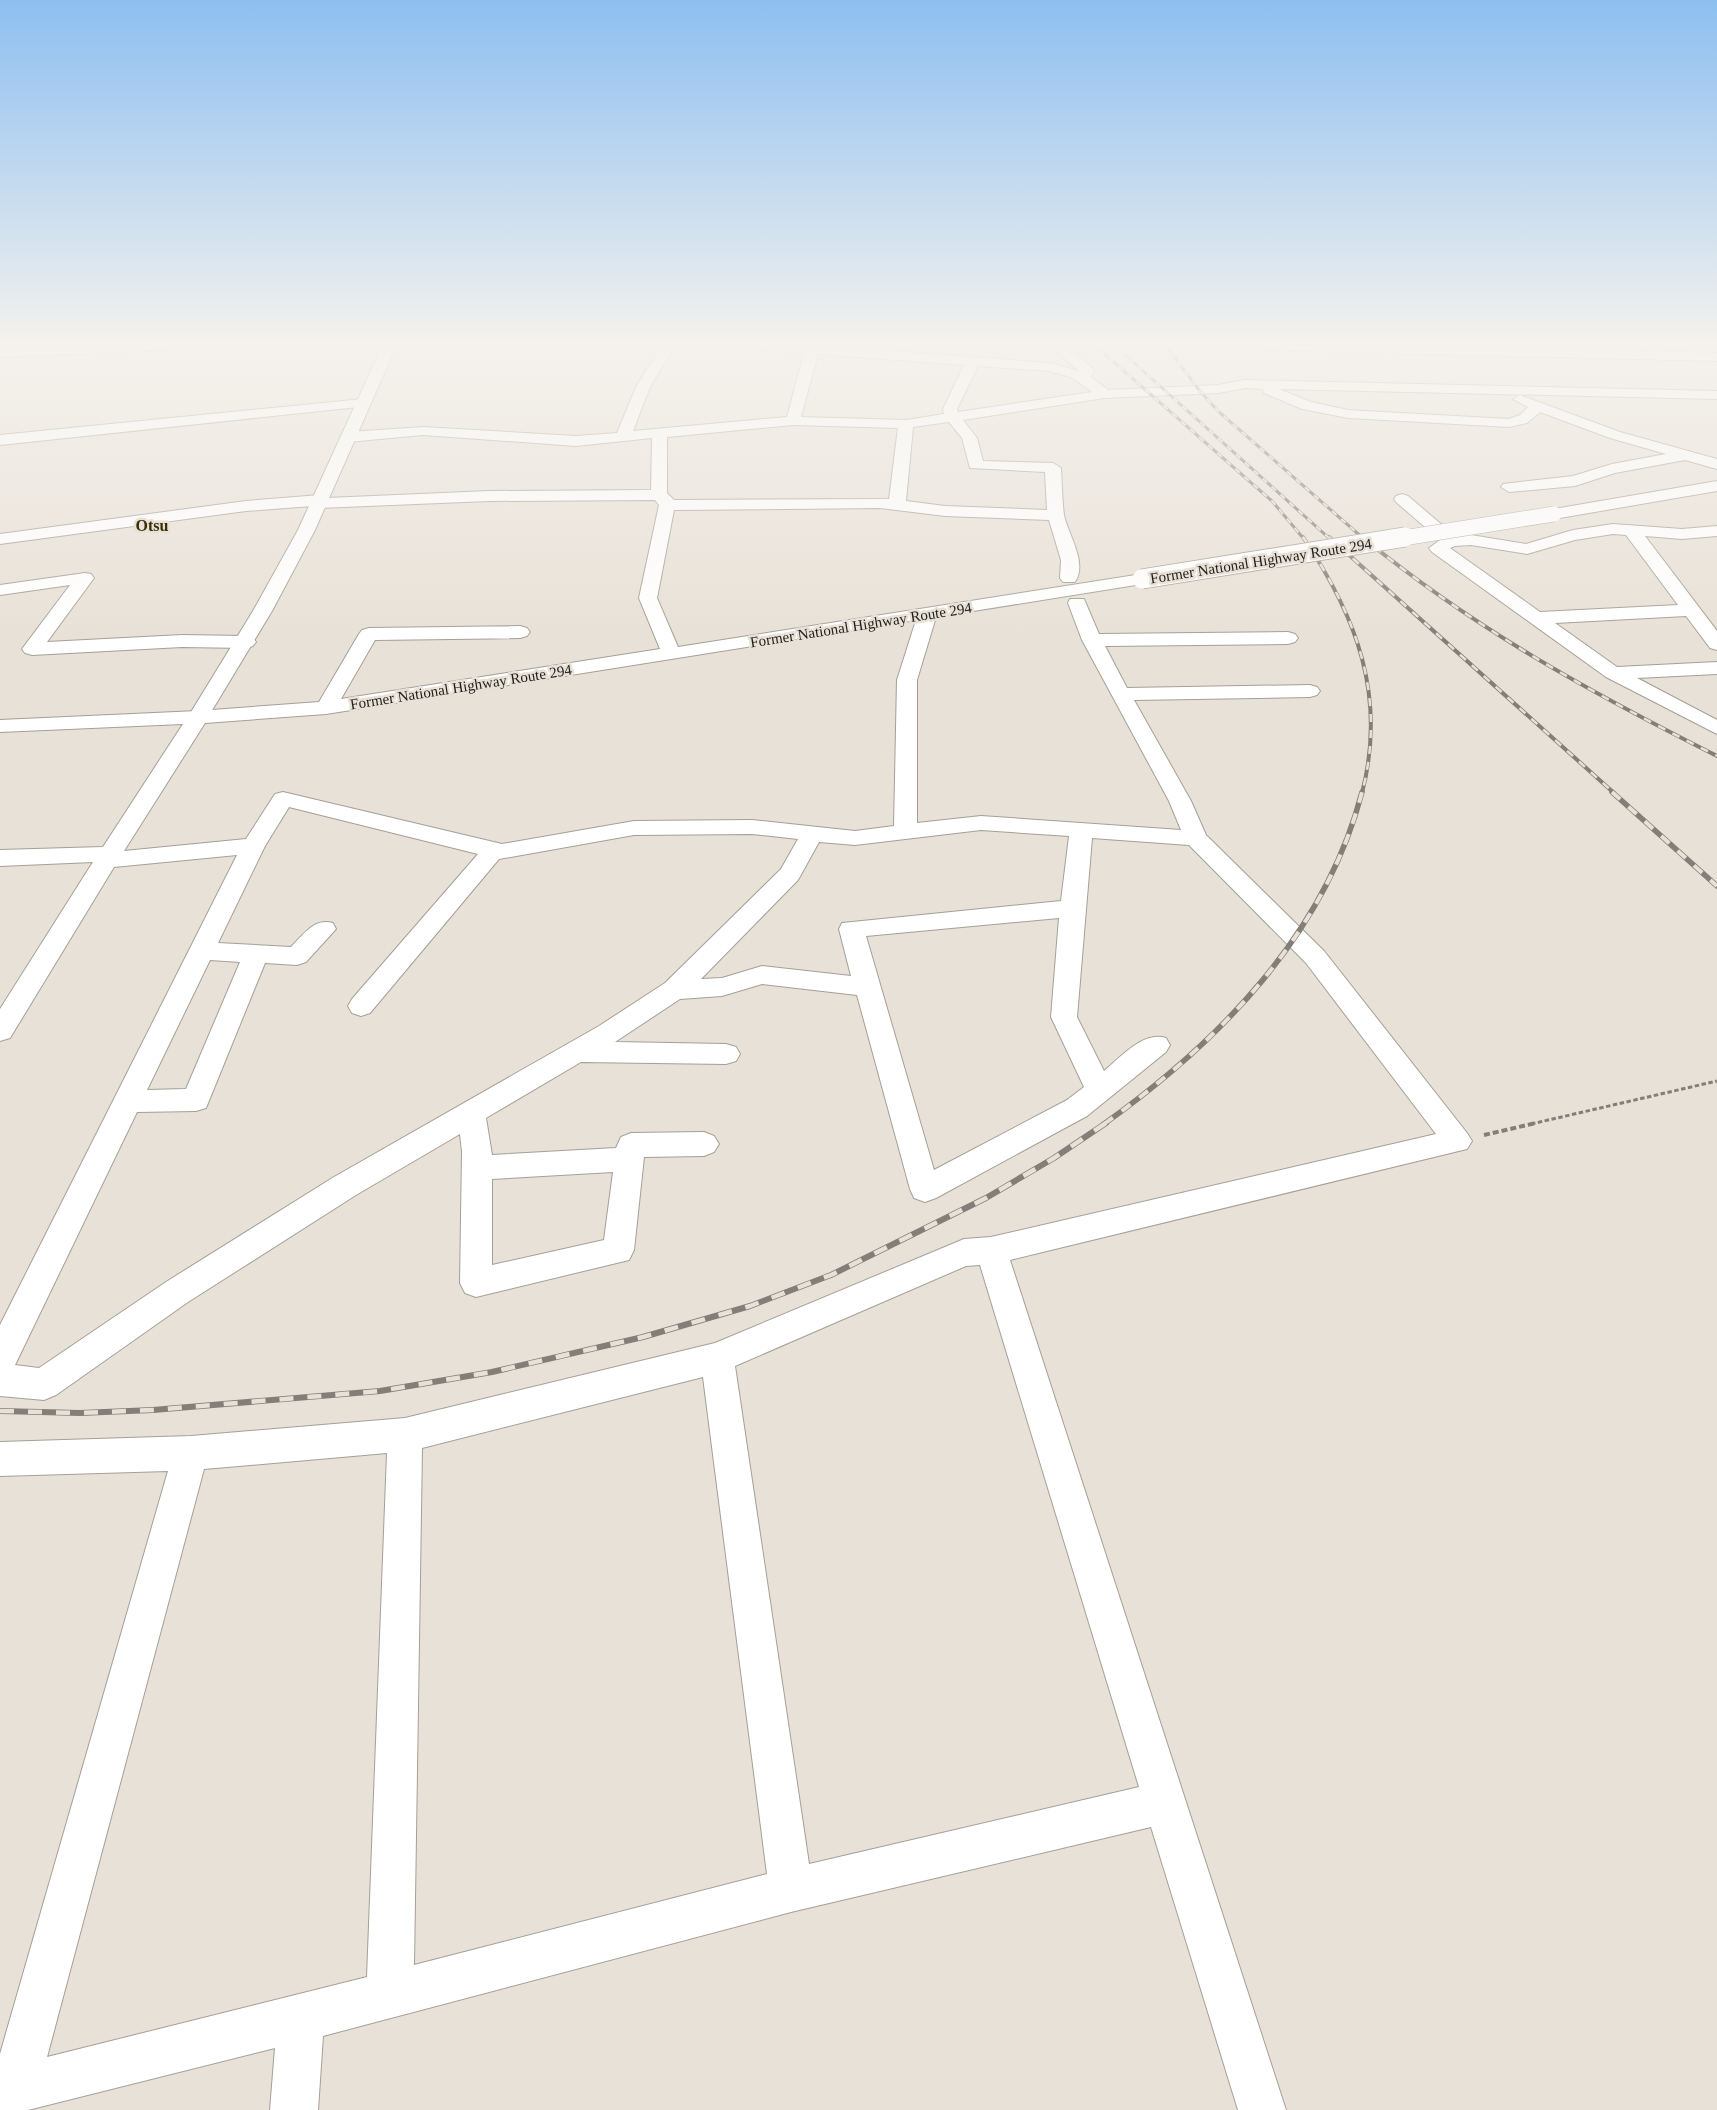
<svg xmlns="http://www.w3.org/2000/svg" width="1717" height="2110" viewBox="0 0 1717 2110" font-family="Georgia,serif">
<rect width="100%" height="100%" fill="#e8e1d7"/>
<g fill="none" stroke-linecap="round" stroke-linejoin="round">
<defs>
<path id="minor" d="M171,342H268L261,346L0,357V349Z
M664,342H677L650,387L633,431L787,417L804,353L708,346L702,342H760L808,345L811,342H823L821,346L1050,363L1079,371L1047,342H1062L1092,368L1094,371L1091,377L1108,390L1218,385L1245,380L1717,391V399L1279,389L1311,402L1348,410L1509,419L1520,415L1528,407L1513,399L1520,395L1620,432L1717,459V469L1685,460L1615,473L1575,486L1509,492L1501,487L1503,484L1573,476L1612,464L1666,454L1610,438L1540,412L1527,423L1509,427L1348,418L1302,409L1264,393L1263,389L1245,388L1218,393L1105,398L963,420L977,438L983,461L1053,463L1061,468C1062,483 1062,500 1064,515C1068,534 1088,563 1075,582H1063L1060,578L1061,560L1049,520L945,516L880,508L674,510L657,598L678,647L1142,574L1148,575L1151,579L1148,583L1142,584L936,617L917,680V823L981,816L1181,830L1169,801L1082,640L1068,603L1070,599H1084L1099,634L1288,632L1295,634L1298,638L1295,642L1288,644L1105,646L1127,688L1310,685L1317,687L1320,691L1317,695L1310,697L1134,700L1191,801L1206,835L1324,951L1467,1133L1472,1141L1467,1149L1010,1260L1286,2110H1238L1151,1827L791,1912L323,2036L318,2110H270L275,2048L28,2110H0V2054L168,1471L0,1476V1442L191,1436L405,1418L715,1343L964,1239L991,1237L1436,1134L1306,963L1189,845L1092,838L1077,1017L1104,1071C1121,1057 1143,1031 1166,1038L1170,1045L1166,1052L1087,1116L936,1198L925,1202L914,1198L910,1189L857,995L762,984L722,996L680,999L615,1042L726,1044L736,1047L740,1054L736,1061L726,1064L581,1062L486,1118L492,1155L616,1148L621,1137L631,1133L704,1132L714,1136L719,1144L714,1152L704,1156L644,1157L634,1250L629,1260L476,1297L465,1293L460,1283L462,1152L460,1134L356,1195L188,1302L56,1395L44,1400L0,1396V1325L237,855L114,867L10,1038L0,1041V1009L93,862L0,866V850L103,847L183,724L0,732V720L198,711L319,702L359,634L362,630L369,628L520,626L527,628L530,632L527,636L520,638L375,640L341,699L660,649L639,598L659,505L655,500L489,501L319,508L313,506L246,511L0,544V534L246,501L320,495L327,498L489,491L651,490L652,438L576,446L423,435L348,442L340,437L348,432L423,427L576,436L617,433L636,387ZM818,354L964,365L943,409L944,414L906,420L801,417ZM978,366L1049,371L1073,378L1092,392L958,412L957,409ZM949,422L962,438L970,468L1045,472L1047,510L945,506L906,501L913,427ZM793,425L898,428L889,499L674,500L667,493V437ZM916,620L897,680L894,826L855,831L752,820L634,821L502,844L283,792L275,794L246,839L124,851L205,723L326,714ZM289,807L478,854L352,999L348,1006L352,1013L361,1016L370,1013L499,859L634,835L752,834L798,839L781,869L665,983L599,1026L334,1177L166,1282L39,1368L15,1365L137,1112L196,1111L206,1108L265,963L297,965L306,962L336,929L333,923C314,918 304,934 291,947L218,943L265,846ZM981,830L1069,836L1061,901L842,923L839,929L851,976L762,966L722,978L701,979L798,880L819,842L855,845ZM1059,918L1051,1017L1084,1087L1067,1100L934,1170L866,936ZM210,960L240,962L186,1089L147,1090ZM613,1172L604,1240L492,1265V1179ZM980,1265L1139,1787L809,1864L735,1366L966,1266ZM703,1377L767,1874L414,1965L422,1448ZM387,1453L367,1977L47,2057L204,1469Z
M1223,342L1717,353V361L1218,349L1216,346L1218,343Z
M363,399L370,403L368,406L0,445V435Z
M1717,481V491L1554,519L1548,518L1546,514L1548,510L1554,509Z
M1402,494L1408,496L1455,536L1471,535L1526,544L1573,530L1613,524L1682,529L1717,526V536L1682,539L1645,536L1717,631V650L1710,648L1686,616L1555,623L1617,667L1717,662V674L1637,678L1717,720V734L1606,677L1432,552L1429,548L1440,540L1396,502L1394,499L1396,496ZM1613,534L1626,535L1678,605L1540,612L1450,548L1455,546L1471,545L1527,554L1575,540Z
M85,573L91,574L94,578L47,642L182,635L246,636L253,638L256,642L253,646L246,648L182,647L32,655L25,653L22,649L70,585L0,595V585Z"/>
<path id="major" d="M384,342H398L315,530L272,611L208,717L205,721L198,723L191,721L188,717L253,611L298,530Z"/>
</defs>
<!-- minor casing -->
<use href="#minor" stroke="#a59f96" stroke-width="2"/>
<!-- major casing -->
<use href="#major" stroke="#a59f96" stroke-width="2"/>
<!-- path-far1 -->
<path stroke="#837f78" stroke-width="3" stroke-dasharray="4.5 2.5" stroke-linecap="butt" d="M1531,1124L1717,1081"/>
<!-- path -->
<path stroke="#837f78" stroke-width="4" stroke-dasharray="6 3" stroke-linecap="butt" d="M1484,1135L1536,1123"/>
<!-- minor -->
<use href="#minor" fill="#fff" fill-rule="evenodd"/>
<!-- major -->
<use href="#major" fill="#fff" fill-rule="evenodd"/>
<defs>
<path id="rail-far3" d="M1091,342L1272,501L1304,539
M1111,342L1330,539
M1163,342L1199,390L1218,411L1364,539"/>
<path id="rail-far2" d="M1303,537C1357,617 1387,697 1362,793
M1329,537L1614,793
M1362,537C1475,629 1588,691 1717,756"/>
<path id="rail-far1" d="M1612,792L1717,886
M1104,1124C1220,1041 1325,934 1362,792"/>
<path id="rail" d="M0,1411L80,1413L153,1410L380,1391L492,1372L643,1337L750,1306L831,1275L986,1198L1054,1158L1106,1123"/>
</defs>
<!-- rail-far3 casing -->
<use href="#rail-far3" stroke="#837e77" stroke-width="3"/>
<!-- rail-far2 casing -->
<use href="#rail-far2" stroke="#837e77" stroke-width="4"/>
<!-- rail-far1 casing -->
<use href="#rail-far1" stroke="#837e77" stroke-width="5.5"/>
<!-- rail casing -->
<use href="#rail" stroke="#837e77" stroke-width="6"/>
<!-- rail-far3 -->
<use href="#rail-far3" stroke="#e8e1d7" stroke-width="2" stroke-dasharray="6" stroke-linecap="butt"/>
<!-- rail-far2 -->
<use href="#rail-far2" stroke="#e8e1d7" stroke-width="2.5" stroke-dasharray="8" stroke-linecap="butt"/>
<!-- rail-far1 -->
<use href="#rail-far1" stroke="#e8e1d7" stroke-width="4" stroke-dasharray="11" stroke-linecap="butt"/>
<!-- rail -->
<use href="#rail" stroke="#e8e1d7" stroke-width="4.5" stroke-dasharray="14" stroke-linecap="butt"/>
<defs>
<path id="minor-bridge-far1" d="M1397,539L1554,514"/>
<path id="minor-bridge" d="M1142,579L1405,537"/>
</defs>
<!-- minor-bridge-far1 casing -->
<use href="#minor-bridge-far1" stroke="#a59f96" stroke-width="16" stroke-linecap="butt"/>
<!-- minor-bridge casing -->
<use href="#minor-bridge" stroke="#a59f96" stroke-width="21" stroke-linecap="butt"/>
<!-- minor-bridge-far1 -->
<use href="#minor-bridge-far1" stroke="#fff" stroke-width="15"/>
<!-- minor-bridge -->
<use href="#minor-bridge" stroke="#fff" stroke-width="19"/>
</g>
<!-- sky -->
<linearGradient id="sky" x2="0" y2="1"><stop stop-color="#8dbff0"/><stop offset="0.54" stop-color="#f5f2ed"/><stop offset="1" stop-color="#f5f2ed" stop-opacity="0"/></linearGradient>
<rect width="1717" height="637" fill="url(#sky)"/>
<g text-anchor="middle" stroke-width="5" stroke-linejoin="round" paint-order="stroke">
<!-- far-street labels -->
<g font-size="15" fill="#1f1d19" stroke="#e8e1d7">
<text transform="translate(1261 561) rotate(-9)" y="5">Former National Highway Route 294</text>
<text transform="translate(861 625) rotate(-9)" y="5">Former National Highway Route 294</text>
<text transform="translate(461 687) rotate(-9)" y="5">Former National Highway Route 294</text>
</g>
<!-- far-quarter labels -->
<g font-size="16" font-weight="bold" fill="#392d02" stroke="#e8e1d7">
<text x="152" y="531">Otsu</text>
</g>
</g>
</svg>
